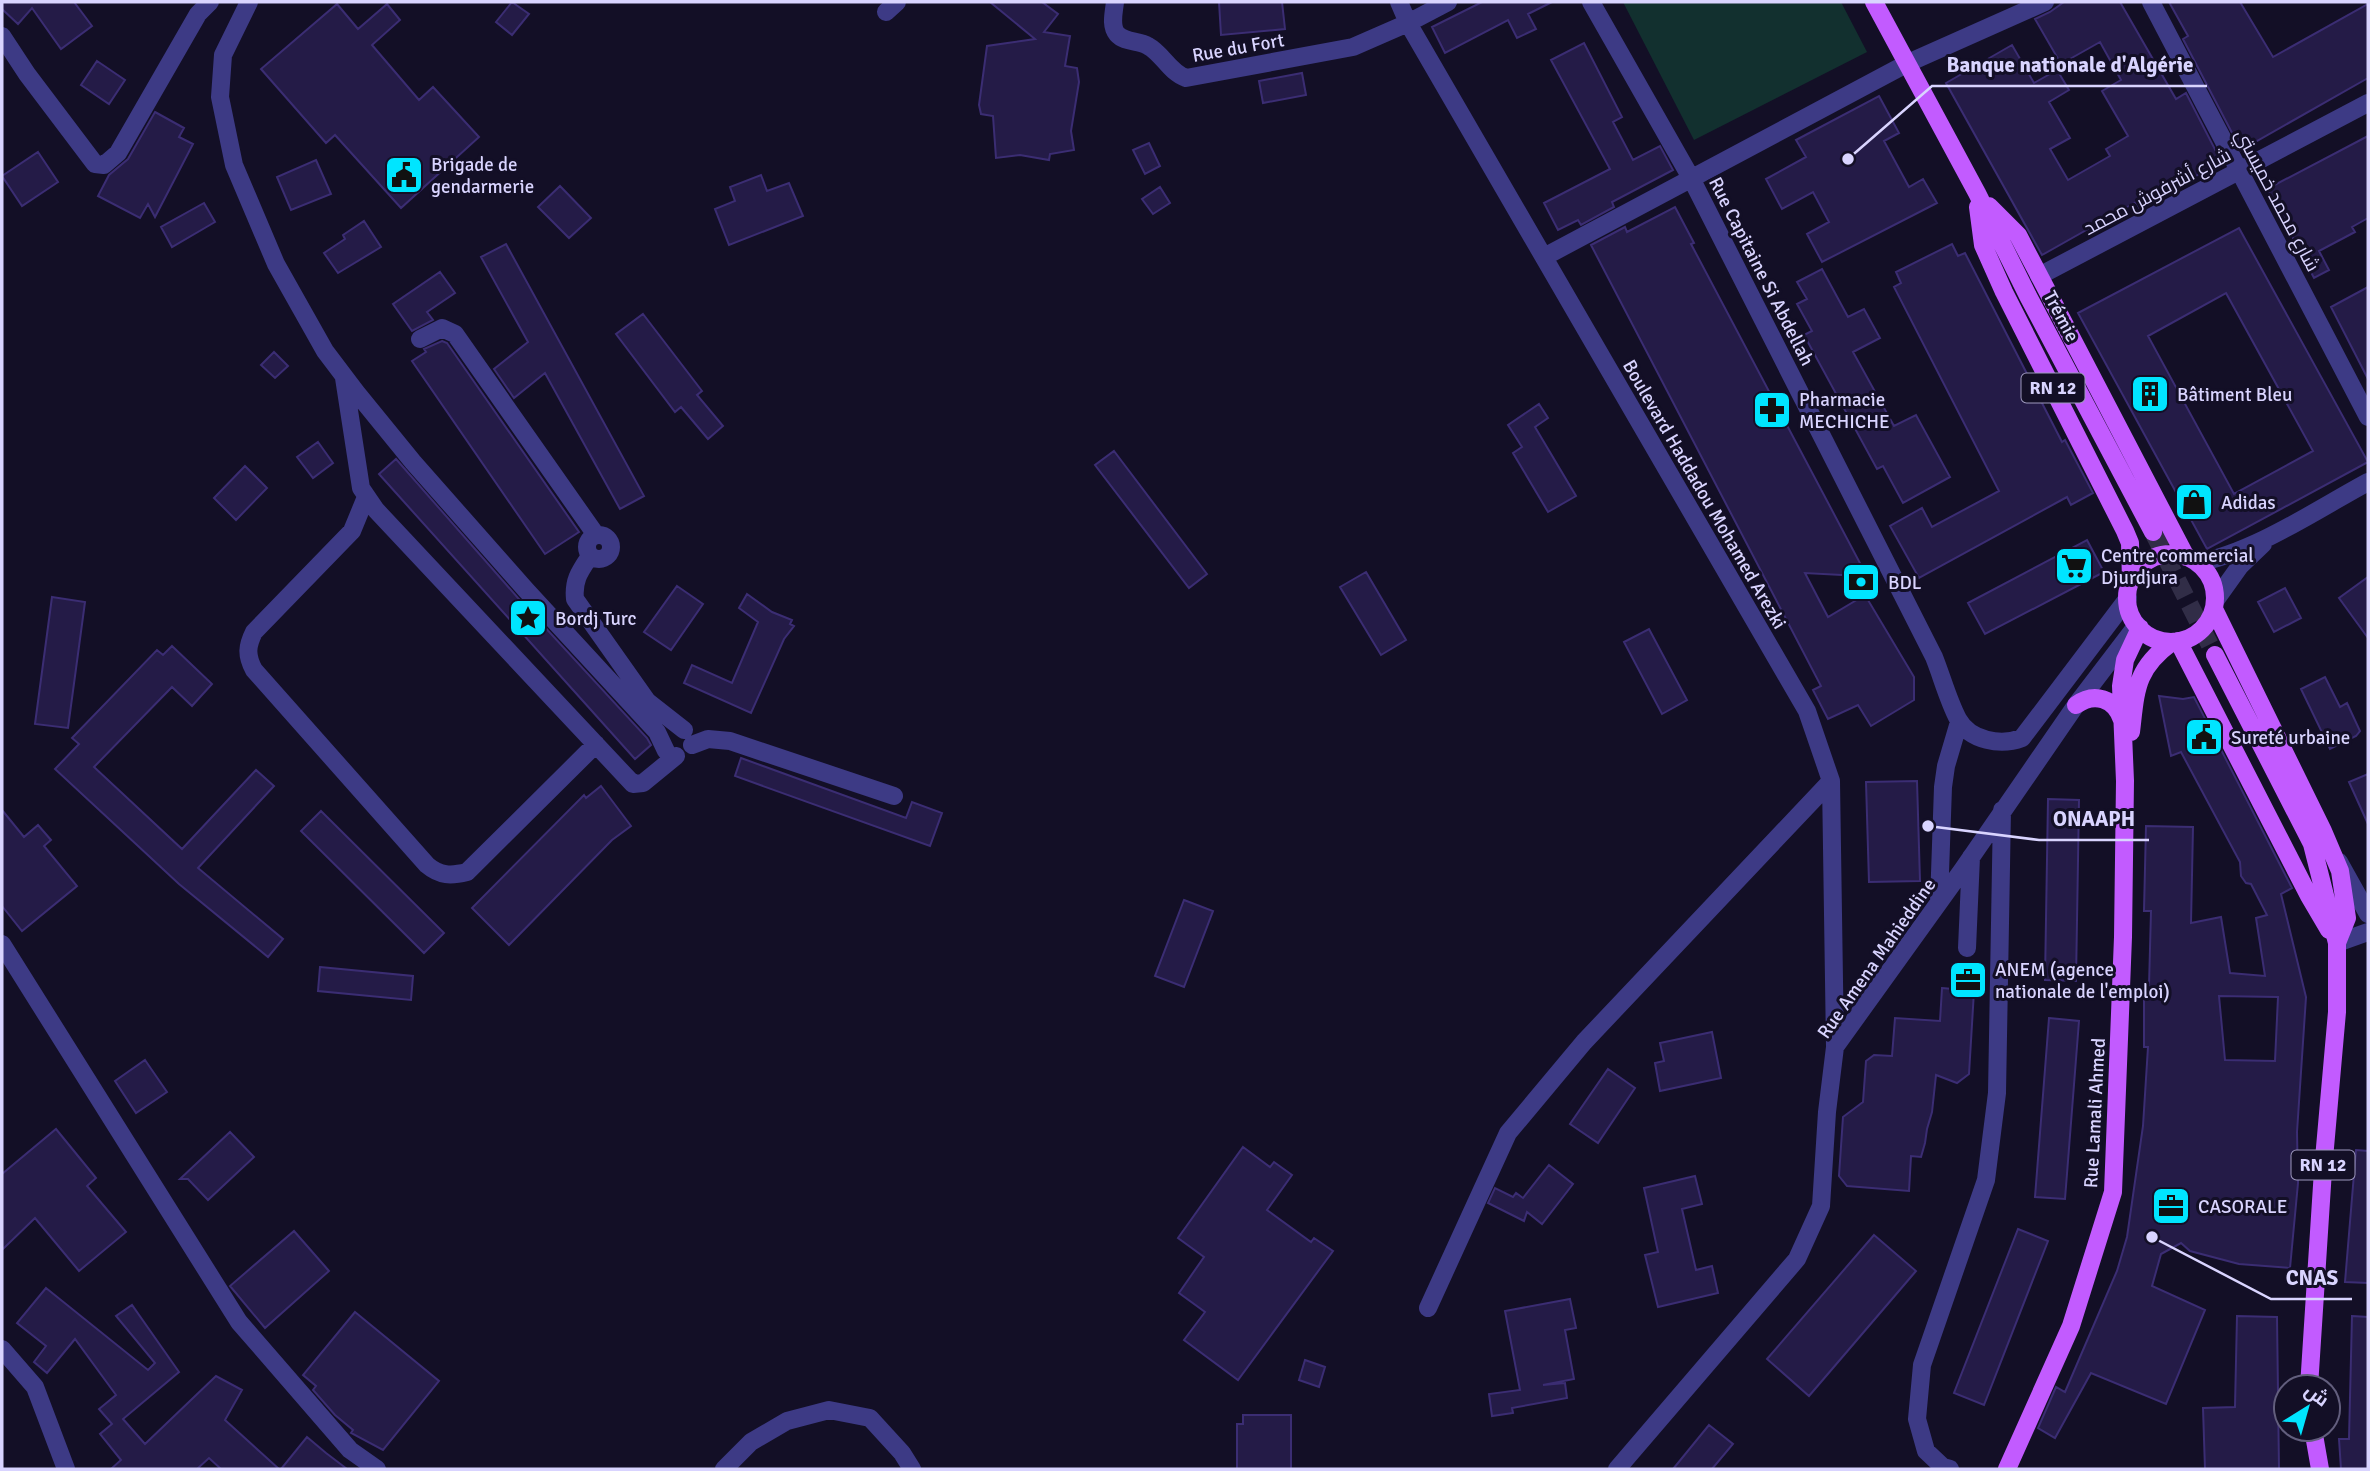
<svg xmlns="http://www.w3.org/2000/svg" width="2370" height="1471" viewBox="0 0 2370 1471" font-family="Signika,Cairo,sans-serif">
<rect width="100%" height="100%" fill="#130f26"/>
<!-- green -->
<path fill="#12302f" d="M1623,2H1841L1867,52L1694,140Z"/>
<!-- building -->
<path fill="#241b47" stroke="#3b2d73" stroke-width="2" fill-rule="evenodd" d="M2,2H74L92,26L61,49L32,8L18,24L2,9Z
M512,2L529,14L512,35L496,22Z
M990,2H1042L1058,14L1044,32L1070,36L1065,66L1077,68L1079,82L1071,131L1074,150L1050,154L1049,160L1020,155L996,158L993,116L981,114L979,105L987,46L1035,39Z
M1219,2H1282L1285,29L1221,35Z
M1482,2H1552L1528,14L1536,29L1517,38L1508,20L1445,53L1432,27Z
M2064,2H2120L2176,99L2186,93L2221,161L2140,209L2136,202L2042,255L1946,83L2012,45L2034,83L2057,70L2069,90L2049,102L2070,138L2050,149L2068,180L2110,156L2106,149L2128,136L2102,91L2121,80L2100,42L2061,64L2035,19L2050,12Z
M2169,2H2240L2273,57L2368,4V78L2241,150L2183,39L2188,36Z
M337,4L358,29L387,4L400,20L372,45L419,100L433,87L479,137L401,208L335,135L326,143L261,69Z
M1584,43L1622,117L1613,122L1633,160L1660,146L1673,170L1612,202L1614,207L1581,225L1578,220L1558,230L1544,203L1610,169L1551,60Z
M97,61L125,80L109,104L81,85Z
M1302,73L1306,95L1263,103L1259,81Z
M1879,96L1899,133L1884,141L1909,187L1923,179L1937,203L1822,262L1807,234L1829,222L1813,192L1782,209L1766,179L1806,157L1796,140Z
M155,112L184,128L179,137L193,144L155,217L148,204L140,218L98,196L109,175L128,159Z
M2368,136V218L2352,227L2355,232L2319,251L2329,270L2314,278L2267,189Z
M1149,143L1160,166L1145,174L1133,150Z
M38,152L58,182L22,206L2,176Z
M316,160L331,194L291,210L277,177Z
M761,175L767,191L789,183L803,216L729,245L715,209L735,201L730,187Z
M560,186L591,218L569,238L538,207Z
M1160,187L1170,203L1153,214L1142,199Z
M204,203L215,222L172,247L161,227Z
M1675,207L1694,243L1691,244L1861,565L1842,575L1805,573L1828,617L1865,595L1914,677V700L1871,726L1858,705L1828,719L1813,690L1821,686L1591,245L1625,227L1627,232Z
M364,221L381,247L338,273L324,253L345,239L343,235Z
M2239,228L2368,462L2207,549L2078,313ZM2226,293L2313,451L2234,494L2148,336Z
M506,244L644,496L620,509L545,373L514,398L494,369L528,342L481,257Z
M1952,244L1958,256L1965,253L2062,442L2065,440L2093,493L2071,505L2067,497L1919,578L1890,526L1922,508L1932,527L1999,491L1894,287L1901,283L1896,272Z
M1822,269L1848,317L1864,309L1880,338L1853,352L1894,426L1916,415L1950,477L1903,503L1883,466L1877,469L1804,335L1812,331L1797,304L1807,299L1797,282Z
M440,272L455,293L427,312L433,320L412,331L393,304Z
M2368,287V379L2331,307Z
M643,314L702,391L697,395L723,426L708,439L681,407L675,412L616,334Z
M442,341L447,343L579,532L545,554L412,361L426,352L424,349Z
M274,352L288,366L275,378L261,365Z
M1539,404L1548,418L1535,427L1576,496L1548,512L1513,453L1522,447L1508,425Z
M318,442L333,463L313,478L297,457Z
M1114,451L1207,574L1189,588L1095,465Z
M396,459L518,598L647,738L651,745L635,759L379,474Z
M245,466L267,488L236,520L214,498Z
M2087,540L2104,572L1985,634L1968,603Z
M1366,572L1406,640L1381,655L1340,587Z
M2368,577V638L2339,598Z
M677,586L703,604L671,650L644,632Z
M2285,588L2301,618L2274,632L2258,602Z
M747,594L772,612L792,620L790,624L794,626L784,639L751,713L684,683L692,665L732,683L758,622L739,608Z
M52,597L85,602L68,728L35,724Z
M1649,629L1687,700L1662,714L1624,642Z
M172,646L212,684L192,706L172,687L94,767L182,849L256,770L274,786L198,868L283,939L268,957L179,884L55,769L79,744L72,738L157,650L163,655Z
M2325,677L2340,707L2347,703L2360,731L2356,736L2330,749L2301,689Z
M2159,696L2183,699L2194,697L2292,888L2281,894L2306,997L2297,1132L2298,1183L2290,1268L2239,1264L2190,1251L2181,1243L2161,1254L2152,1286L2205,1310L2166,1404L2091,1373L2055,1438L2038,1428L2056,1387L2065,1392L2117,1271L2127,1237L2143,1126L2148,1047H2144V986H2149L2151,911H2144L2146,826L2193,827L2191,923L2221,917L2230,973L2265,976L2256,918L2267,915L2251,884L2246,883L2241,876L2240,862L2181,752L2171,756ZM2219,996L2278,997L2275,1061L2225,1060Z
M741,758L906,818L912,802L942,813L930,846L735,776Z
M2368,774V824L2349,782Z
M1917,781L1920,881L1869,882L1866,782Z
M601,786L631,826L612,840L509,945L472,908L584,795L586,798Z
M2048,799L2079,800L2076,981L2045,980Z
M2,810L24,837L38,825L51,840L44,846L77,886L22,931L2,906Z
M321,811L444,933L424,953L301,831Z
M1184,900L1213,911L1184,987L1155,976Z
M320,967L413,976L411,1000L318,991Z
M1942,988L1974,991L1969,1074L1957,1083L1936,1075L1932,1112L1927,1129L1925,1143L1921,1157L1911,1156L1909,1191L1847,1186L1839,1176L1843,1117L1863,1102L1866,1061L1874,1055L1892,1056L1895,1018L1940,1021Z
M2049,1018L2079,1021L2065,1199L2035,1197Z
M1712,1032L1721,1078L1660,1091L1655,1063L1664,1061L1660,1043Z
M145,1060L167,1092L136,1113L115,1081Z
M1608,1069L1635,1088L1598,1143L1570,1124Z
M56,1129L96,1178L87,1186L126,1232L79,1271L35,1218L2,1250V1174Z
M230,1132L254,1157L208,1200L188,1179H180Z
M1243,1147L1270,1167L1274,1162L1292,1175L1267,1210L1311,1242L1314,1238L1333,1251L1238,1380L1184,1340L1205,1312L1179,1293L1204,1257L1178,1238Z
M2356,1150L2368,1151V1283L2345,1282Z
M1549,1165L1573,1184L1542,1224L1527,1212L1524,1221L1488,1203L1495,1188L1513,1197L1516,1193L1523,1198Z
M1695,1176L1702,1204L1682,1209L1696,1270L1712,1266L1718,1293L1658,1307L1645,1255L1658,1252L1644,1188Z
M2018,1229L2048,1241L1984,1405L1954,1393Z
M294,1231L329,1271L265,1328L230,1286Z
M1874,1235L1916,1271L1809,1396L1767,1359Z
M46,1288L148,1370L155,1363L116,1316L132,1305L179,1372L123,1419L145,1444L216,1376L242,1390L225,1420L279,1469H221L209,1458L197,1469H111L121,1460L100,1434L112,1424L99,1409L116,1395L75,1339L47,1373L34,1362L46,1346L17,1323Z
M1570,1299L1576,1328L1565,1330L1574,1379L1543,1385L1565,1383L1567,1398L1512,1408L1513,1413L1492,1416L1489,1394L1520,1390L1505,1311Z
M355,1312L439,1381L383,1450L351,1433L353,1430L335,1415L313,1390L316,1386L303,1375Z
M2237,1316L2277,1317L2279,1469H2205L2203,1408L2235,1407Z
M2352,1316L2368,1317V1469H2341L2339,1439H2349Z
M1305,1360L1325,1367L1319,1387L1299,1380Z
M1243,1415H1291V1469H1237V1424H1243Z
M1709,1425L1733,1444L1712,1469H1673Z
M307,1437L326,1453L347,1469H281Z"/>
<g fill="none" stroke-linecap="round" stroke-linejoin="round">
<!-- major-tunnel -->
<path stroke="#312d47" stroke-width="18" stroke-dasharray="18 9" stroke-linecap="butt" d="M2153,532L2215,655"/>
<!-- minor -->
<path stroke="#3d3a85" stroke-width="18" d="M249,2L223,55L220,97L234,165L276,264L325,351L356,392L413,462L526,590L657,732L666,751
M1115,2C1114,12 1110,26 1117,34C1125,43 1139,40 1148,46C1163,54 1169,72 1186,78L1353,47L1408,23L1448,2
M1399,2L1408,23L1807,711L1831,781L1835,1047
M1591,2L1691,178L1934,657C1942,677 1948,700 1958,719C1970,741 2001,746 2022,738L2128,598
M2151,2L2368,417
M886,12L897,2
M2,36L27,74L95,164L104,165L118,153L198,14L210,2
M1544,257L1908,63L2045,2
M2039,276L2368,103
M420,339L442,328L455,334L596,535
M344,378L361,488L376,510L633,784L643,783L676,756
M366,497L352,531L254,632C247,646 246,655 254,670L427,865C440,876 451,876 467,872L596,744
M587 547a12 12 0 1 1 24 0a12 12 0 1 1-24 0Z
M590,556C580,571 573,580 575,599L647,701L684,730
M2197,563C2255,552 2316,510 2368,482
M2215,601L2240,566L2263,544
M692,745L708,739L730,741L894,796
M2339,862L2368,914
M1939,902L1943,787L1946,766L1959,722
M2337,943L2368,932
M2,944L239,1322L350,1450L377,1469
M1967,948L1971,857
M1428,1308L1508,1133L1584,1042L1831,781
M2,1349L35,1387L66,1469
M724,1469L751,1442L787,1421L829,1410L870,1418L902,1453L912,1469
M1617,1469L1797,1259L1821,1206L1827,1112L1835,1047L1963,869L2076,705L2137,625
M1950,1469L1943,1467L1926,1451L1917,1419L1922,1365L1986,1180L1997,1093L2002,810"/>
<!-- major -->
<path stroke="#c25bff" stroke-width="18" d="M1874,2L1977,193L2028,296L2153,532
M1989,206L2018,235L2186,557
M1978,207L1983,245L2004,292L2125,531L2130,543L2131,581
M2127 598a44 44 0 1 1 88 0a44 44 0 1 1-88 0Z
M2214,609L2323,831L2340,871L2347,918L2337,943
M2178,641L2309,896L2329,930
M2215,655L2312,844L2337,943V1012L2323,1170L2309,1387
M2076,705C2094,692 2115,698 2122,720
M2131,732C2136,690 2135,669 2172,642
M2313,1429L2320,1469
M2007,1469L2071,1326L2113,1192L2123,937L2125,781L2121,686L2125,660L2140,628"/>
</g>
<!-- icons -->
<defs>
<symbol id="civic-square" viewBox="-11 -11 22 22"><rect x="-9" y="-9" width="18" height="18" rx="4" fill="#00e5ff" stroke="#130f26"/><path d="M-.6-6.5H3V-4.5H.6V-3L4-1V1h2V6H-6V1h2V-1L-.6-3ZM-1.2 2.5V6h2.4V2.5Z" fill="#111"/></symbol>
<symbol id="building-square" viewBox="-11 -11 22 22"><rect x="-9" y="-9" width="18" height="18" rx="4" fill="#00e5ff" stroke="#130f26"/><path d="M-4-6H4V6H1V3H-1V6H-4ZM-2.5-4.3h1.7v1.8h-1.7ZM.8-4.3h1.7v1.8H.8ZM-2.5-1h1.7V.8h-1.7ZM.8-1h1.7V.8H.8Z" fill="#111"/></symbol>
<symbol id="pharmacy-square" viewBox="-11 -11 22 22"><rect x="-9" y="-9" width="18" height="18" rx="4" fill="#00e5ff" stroke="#130f26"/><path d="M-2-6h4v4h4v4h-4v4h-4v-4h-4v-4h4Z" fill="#111"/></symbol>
<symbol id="shop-square" viewBox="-11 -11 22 22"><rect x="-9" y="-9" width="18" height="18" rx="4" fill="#00e5ff" stroke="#130f26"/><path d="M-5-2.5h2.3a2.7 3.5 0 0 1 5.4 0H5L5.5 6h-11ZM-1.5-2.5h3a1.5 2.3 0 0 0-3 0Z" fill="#111"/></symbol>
<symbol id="supermarket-square" viewBox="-11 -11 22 22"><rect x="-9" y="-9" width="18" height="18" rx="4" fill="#00e5ff" stroke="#130f26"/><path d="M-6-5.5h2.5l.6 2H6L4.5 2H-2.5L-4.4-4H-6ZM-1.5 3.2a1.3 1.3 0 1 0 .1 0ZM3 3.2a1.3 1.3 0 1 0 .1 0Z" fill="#111"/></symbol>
<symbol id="bank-square" viewBox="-11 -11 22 22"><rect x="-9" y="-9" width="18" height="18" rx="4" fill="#00e5ff" stroke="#130f26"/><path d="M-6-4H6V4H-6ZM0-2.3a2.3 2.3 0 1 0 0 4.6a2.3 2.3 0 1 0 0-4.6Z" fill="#111"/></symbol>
<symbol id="sight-square" viewBox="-11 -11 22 22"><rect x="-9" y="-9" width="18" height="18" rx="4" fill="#00e5ff" stroke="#130f26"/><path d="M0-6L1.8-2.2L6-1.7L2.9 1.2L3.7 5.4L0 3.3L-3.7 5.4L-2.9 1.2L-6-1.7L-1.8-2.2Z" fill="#111"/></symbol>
<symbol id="office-square" viewBox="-11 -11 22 22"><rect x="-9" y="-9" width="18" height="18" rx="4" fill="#00e5ff" stroke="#130f26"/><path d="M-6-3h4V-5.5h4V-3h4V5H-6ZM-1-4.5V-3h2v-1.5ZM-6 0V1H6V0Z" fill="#111"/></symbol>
</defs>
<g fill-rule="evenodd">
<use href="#civic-square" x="382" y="153" width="44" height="44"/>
<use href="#building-square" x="2128" y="372" width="44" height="44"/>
<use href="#pharmacy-square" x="1750" y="388" width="44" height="44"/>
<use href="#shop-square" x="2172" y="480" width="44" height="44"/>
<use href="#supermarket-square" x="2052" y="544" width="44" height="44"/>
<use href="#bank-square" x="1839" y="560" width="44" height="44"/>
<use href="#sight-square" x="506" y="596" width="44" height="44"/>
<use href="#civic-square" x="2182" y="715" width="44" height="44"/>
<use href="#office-square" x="1946" y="958" width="44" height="44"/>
<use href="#office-square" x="2149" y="1184" width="44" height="44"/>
</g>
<g text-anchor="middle" stroke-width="6" stroke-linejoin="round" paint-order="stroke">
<!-- shield labels -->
<g fill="#130f26" stroke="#9e99be" stroke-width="2">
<rect x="2021.5" y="373.5" width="63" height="29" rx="5"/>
<rect x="2291.5" y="1150.5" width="63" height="29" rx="5"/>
</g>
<g font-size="18" font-weight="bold" fill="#d9d4ff">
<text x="2053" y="394">RN 12</text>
<text x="2323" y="1171">RN 12</text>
</g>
<!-- street labels -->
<g font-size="19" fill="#d9d4ff" stroke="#130f26">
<text transform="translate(1238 47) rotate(-10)" y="7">Rue du Fort</text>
<text transform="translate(2157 191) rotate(-28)" y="7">شارع أشرفوش محمد</text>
<text transform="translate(2278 200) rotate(62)" y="7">شارع محمد خميستي</text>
<text transform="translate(1762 271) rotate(63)" y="7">Rue Capitaine Si Abdellah</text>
<text transform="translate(2062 316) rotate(62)" y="7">Trémie</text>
<text transform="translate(1705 494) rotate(60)" y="7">Boulevard Haddadou Mohamed Arezki</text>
<text transform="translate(1876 958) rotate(-55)" y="7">Rue Amena Mahieddine</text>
<text transform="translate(2094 1113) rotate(-87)" y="7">Rue Lamali Ahmed</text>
</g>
<!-- poi labels -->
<g font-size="19" fill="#d9d4ff" stroke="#130f26" text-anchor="start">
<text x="431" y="171">Brigade de<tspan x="431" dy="22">gendarmerie</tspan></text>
<text x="2177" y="401">Bâtiment Bleu</text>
<text x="1799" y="406">Pharmacie<tspan x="1799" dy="22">MECHICHE</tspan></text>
<text x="2221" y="509">Adidas</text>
<text x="2101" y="562">Centre commercial<tspan x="2101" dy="22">Djurdjura</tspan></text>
<text x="1888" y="589">BDL</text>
<text x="555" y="625">Bordj Turc</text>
<text x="2231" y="744">Sureté urbaine</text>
<text x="1995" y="976">ANEM (agence<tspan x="1995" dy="22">nationale de l'emploi)</tspan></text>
<text x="2198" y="1213">CASORALE</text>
</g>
</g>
<!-- callouts -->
<path fill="none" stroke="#d9d4ff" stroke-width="2.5" d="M1848 159L1932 86H2207M1928 826L2039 840H2149M2152 1237L2271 1299H2352"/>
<g fill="#d9d4ff" stroke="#130f26" stroke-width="2.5">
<circle cx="1848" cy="159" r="7"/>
<circle cx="1928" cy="826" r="7"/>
<circle cx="2152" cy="1237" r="7"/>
</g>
<g font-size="21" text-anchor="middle" font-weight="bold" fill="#d9d4ff" stroke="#130f26" stroke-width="6" stroke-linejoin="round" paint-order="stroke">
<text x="2070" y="72">Banque nationale d'Algérie</text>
<text x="2094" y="826">ONAAPH</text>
<text x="2312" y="1285">CNAS</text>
</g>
<!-- border -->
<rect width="2370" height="1471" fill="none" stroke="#d9d4ff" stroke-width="7"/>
<!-- north arrow -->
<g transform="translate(2307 1408) rotate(37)"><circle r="33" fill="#130f26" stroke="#625e7d" stroke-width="2"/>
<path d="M0-5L12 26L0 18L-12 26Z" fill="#00e5ff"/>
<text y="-10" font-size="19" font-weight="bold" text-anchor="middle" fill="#d9d4ff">ش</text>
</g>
</svg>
